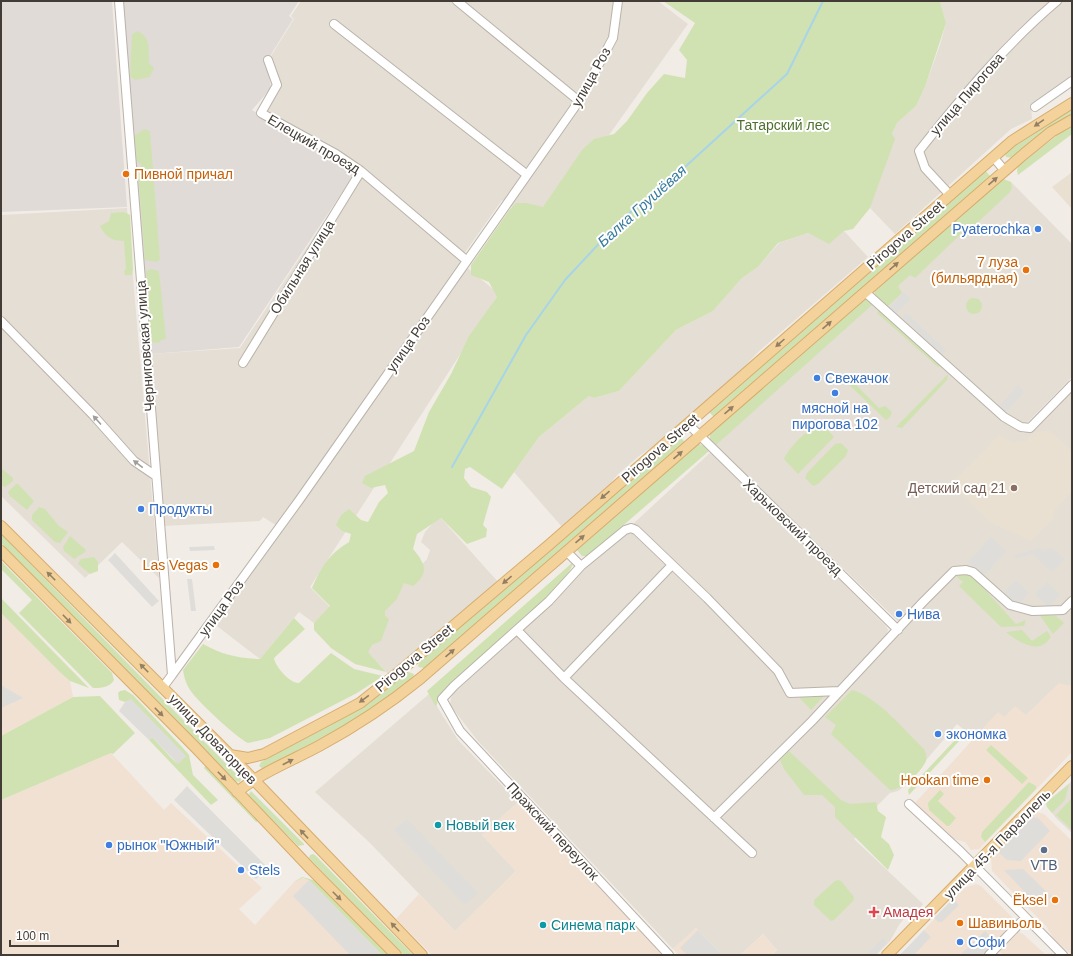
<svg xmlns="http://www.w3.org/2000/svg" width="1073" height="956" viewBox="0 0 1073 956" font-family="Arial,sans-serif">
<rect width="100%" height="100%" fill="#f1ece6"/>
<!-- residential -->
<path fill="#e4ded4" d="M301,1H658L688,24L609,135L531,221L502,200L459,261L499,294L310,587L330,607L314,623L299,612L260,659L213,623L282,529L263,517L260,521L162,526L151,354L240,348L356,173L263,112L278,85L271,56L294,19L291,16Z
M940,1H1072V78L1031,107L1032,119L1011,129L895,234L870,208L892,134L897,123L916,106L925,87L940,45L946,23Z
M1003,179L1011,182L1072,244V377L1024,426L1004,416L887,307L876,286Z
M127,208L159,578L122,542L85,578L1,496V215Z
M844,231L868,257L758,352L732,380L661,441L639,456L618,474L602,494L563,528L514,472L539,437L589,396L594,398L619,391L676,330L713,311L742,278L758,267L779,243L808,233L829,243Z
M866,298L998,417L1023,433L1032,429L1072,387V686L1059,684L1026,715L1004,717L998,713L974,738L957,724L903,787L898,791L890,793L861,822L865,826L854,839L923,904L917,912L906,916L899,925L890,941L876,955H772L777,950L763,934L740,955H723L696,928L673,949L478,741L450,705L451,698L453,694L555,601L583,570L625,535L634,523L712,451L886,626L888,630L886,637L783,748L787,752L812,724L902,632L899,622L710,440Z
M439,516L499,583L390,676L364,648L374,625L401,586L427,559L430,550L421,542L425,532Z
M429,694L458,740L518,802L482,835L516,871L455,931L369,842L315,792Z
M1072,781V833L1056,818L1046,805L1049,800Z"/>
<!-- commercial -->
<path fill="#f1e1d2" d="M1,613L70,681L73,697L1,736Z
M1059,683L1072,686V752L979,849L971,850L965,842L954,839L915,803L998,712L1004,717L1015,706L1026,715Z
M111,753L164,810L171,803L262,888L239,909L255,925L296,880L307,878L319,884L388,955H1V800Z
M518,802L665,955H432L396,919L419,894L455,931L516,871L482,835Z
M1036,812L1044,814L1071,840L1072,955L1054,939L1046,926L992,871L991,857Z
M976,884L981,886L1018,923L987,955H900L964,888Z
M696,928L723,955H679L673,949Z
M1018,932L1023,934L1046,955H1003L997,949Z
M763,934L777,950L772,955H740Z"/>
<!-- industrial -->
<path fill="#e0dbd7" d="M1,1H112L127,207L1,212Z
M123,1H299L289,16L293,19L267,61L271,88L252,110L355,173L239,347L151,354Z"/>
<!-- education -->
<path fill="#e9e0d1" d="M1072,172V209L1052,187Z
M1050,431L1072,451V492L1055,510L1053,519L1031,541L990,522L951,484L999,435L1012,442L1026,441L1034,432Z"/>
<!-- green -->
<path fill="#d1e2b2" d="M663,1H940L946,23L925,87L916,106L897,123L892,134L895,139L870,208L853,229L844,231L829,244L808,233L778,243L758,267L742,278L713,311L676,330L619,391L594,398L589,396L539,437L502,489L470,467L465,469L464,478L471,487L487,492L491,497L483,525L487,529L486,537L467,544L441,518L417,534L413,549C425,563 430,573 413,586L404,583L397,599L385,611V616L389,619L381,641L372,645L368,652L386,672L355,664L331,648L314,630V623L330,606L312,588C322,566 328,555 349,542L351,534L342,531L336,525L341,515L349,509L361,520L368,522L379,502L388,493L385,485L371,488L362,483L365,476L414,451L429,412L451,374L469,336L497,297L489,282L471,275V265L510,209L516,203H526L543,207L582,150L594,139L614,134L627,121L647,93L664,74L685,78L687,60L679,50L695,23Z
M138,31C152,39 148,49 149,63L154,68L150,77L135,80L130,76L132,34Z
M1072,106V114L1042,133L1012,158L1006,157L1005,153L1006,151L1037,126Z
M1072,124V134L1018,175L1017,170L1019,165Z
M144,129L150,131L160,259L157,262L145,260L138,173L141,169V164L137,161L134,136Z
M984,169L991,177L714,417L708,411Z
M1003,179L1011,182L1012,188L1010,192L971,229L968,227L915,278L910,275L898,286L902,293L887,307L875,296L874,291L999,180Z
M124,212L130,215L133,269L132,275H125L124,271L126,269L124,241C113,241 105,237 100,226L109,221L111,213Z
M151,269L159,271L166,339L161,340L159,343L150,342L146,271Z
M966 306a8 8 0 1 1 16 0a8 8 0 1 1-16 0Z
M866,298L872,305L716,445L710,440V429Z
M878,311H880L940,366L938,367L877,313Z
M948,374L947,380L902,428L896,427Z
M848,377L879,408L885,406L892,412L890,417L886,420L845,381Z
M822,423L834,437L798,474L784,459C791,445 808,428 822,423Z
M679,436L685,442L424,668L418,667L419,662Z
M695,442L706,447L709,451L588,556H582L577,550L580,543Z
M841,443L848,450L846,456L818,484L813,486L805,478L807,473L835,444Z
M1,468L13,478V481L5,487L1,485Z
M16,484H18L34,501L27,510L10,496L8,492Z
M39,507L45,509L59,526L68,532L60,543L55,542L32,520V515Z
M1,534L241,779L240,782L234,781L1,543Z
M70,536L86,550L85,552L74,559L64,551L63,547Z
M94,557L98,562V571L90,574L78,564L81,559Z
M1,561L112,673L114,680C109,688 101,688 93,688L19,613L32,600L1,569Z
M573,562C575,579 458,680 439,697L436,707L427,691Z
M959,573L971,574L1016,624L1026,620L1024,626L1001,627L959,586L963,582L956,576Z
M1,598L89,688L70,681L62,674L1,613Z
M1039,614L1056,616L1064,623L1053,634Z
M294,618L305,629L274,658C275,667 291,684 299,683L331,653L354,669L383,676L357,693L270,738L248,743C237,738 197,701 190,690C186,684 184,677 183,670L203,644C223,655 237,658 260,659Z
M1022,630L1032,641L1047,631L1051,637C1049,639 1047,643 1044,644C1034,652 1014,639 1006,632Z
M408,672L414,674L413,678C368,716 316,743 263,769L259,766L261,762L271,756L363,707Z
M125,690L133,695L183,748L189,755L193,775L218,800L211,805L149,740L152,737L177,764L131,700L125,702L119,700L118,693L120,691Z
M852,690C878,697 905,731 924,749C926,753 927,757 926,761C921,772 902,791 890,790L831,734L836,725L825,717Z
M826,694L811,710L797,695Z
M100,696L135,733L113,754L111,753L1,800V736L73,697Z
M956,739L960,740L909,795L908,790Z
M991,745L1028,778L1022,784L986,750Z
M789,751L841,800L850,804L876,802L878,811L886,817L881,837L889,844L894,855L888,870L835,817V807L822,795H804L784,769L780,760Z
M206,765L259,821L256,822L204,768Z
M1029,782L1036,786V789L985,842L981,837L982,832Z
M1069,784L1065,800L1052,813L1047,807L1046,803Z
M940,790L944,794L938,801L956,818L949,826H947L929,810L928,803Z
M251,791L304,844V845L298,846L248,795Z
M1072,798V830L1056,815Z
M313,854L315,855L413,955H404L309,858L310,855Z
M302,877L313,880L319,884L388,955H382L309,880L303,878L296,881Z
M838,880L841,881L854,897L853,901L834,920L831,921L814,905V900L835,881Z"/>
<!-- parking -->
<path fill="#dfddda" d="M904,292L911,299L895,314L889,308Z
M906,313L946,350L941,355L902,317Z
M1018,385L1024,392L1006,412L999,406Z
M991,537L1006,551L983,576L968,562Z
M214,546L215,550L190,551L189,547Z
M1041,548L1042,551L1052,548L1064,559L1052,572L1033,554L1016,558L1014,555Z
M115,553L159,601L152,607L108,560Z
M187,579H192L196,611H191Z
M1016,580L1029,593L1018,605L1004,592Z
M1047,582L1060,595L1049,607L1035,594Z
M1,685L23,698L1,708Z
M131,699L186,756L178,764L152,737L149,740L119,711L125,702Z
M187,786L268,868L256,879L174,800Z
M1033,817L1038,818L1050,831L1021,861L1007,860L999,853L1000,850Z
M407,819L478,893L465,905L394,830Z
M1023,869L1051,896L1044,905L1036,904L1004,870Z
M309,880L382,955H350L293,896Z
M953,899L959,905L942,922H938L934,918Z
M698,930L723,955H687L680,948Z
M924,930L931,937L914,955H900Z
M985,931L997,943L985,955H960Z
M883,938L887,943L875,955H866Z"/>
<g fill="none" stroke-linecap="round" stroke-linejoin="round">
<!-- stream -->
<path stroke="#a7d4e8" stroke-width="2" d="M452,467L526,335L565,280L621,220L674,177L787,74L823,1"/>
<defs>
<path id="minor" d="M119,1L172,675L163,687
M457,1L579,101
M334,24L526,174
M268,60L277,85L261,113L336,154L361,171L466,260
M1035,107L1072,81
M994,158L1005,171
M950,195L925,168L919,151C961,98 1005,45 1057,1
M865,292L1004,417L1021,427L1030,428L1072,385
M1,321L93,415L134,461L156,476
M243,363L361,171
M688,424L898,630
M566,551L581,566
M517,630L564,678L752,853
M172,675L300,499L579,101L613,38L618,1
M564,678L672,565
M909,804L961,852L1063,955
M714,818L812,721L923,602L954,571L966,570L973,572L1010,605L1032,611L1063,610L1072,601
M669,955L460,731L442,699L454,686L549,601L581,566L625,530L631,528L636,530L707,598L778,671L790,693L840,691
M989,955L1025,918"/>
<path id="major" d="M1,526L230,755L422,955
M1,551L196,748L310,868L396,955
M230,755L248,758L264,754L360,703L393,677L550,544L1012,141L1072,103
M237,792C262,772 291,761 319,746C356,726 389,704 421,678L1024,154L1051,132L1072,120
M887,955L1072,766"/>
</defs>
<!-- minor casing -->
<use href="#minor" stroke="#bbb3a9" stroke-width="10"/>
<!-- major casing -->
<use href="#major" stroke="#d7ad6d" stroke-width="12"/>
<!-- minor -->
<use href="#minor" stroke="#fff" stroke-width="8"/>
<!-- major -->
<use href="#major" stroke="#f4d29c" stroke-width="10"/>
</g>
<!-- one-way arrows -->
<defs><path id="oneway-solid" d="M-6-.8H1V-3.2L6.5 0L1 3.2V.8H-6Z"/></defs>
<g fill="#938064">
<use href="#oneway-solid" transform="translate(1039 123) rotate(145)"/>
<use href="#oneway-solid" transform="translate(993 181) rotate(-41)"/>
<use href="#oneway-solid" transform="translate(894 266) rotate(-41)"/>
<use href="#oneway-solid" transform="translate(827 325) rotate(-41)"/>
<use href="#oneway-solid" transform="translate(780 343) rotate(138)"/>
<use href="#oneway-solid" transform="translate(729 410) rotate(-41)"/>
<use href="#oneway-solid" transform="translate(678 455) rotate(-41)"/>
<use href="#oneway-solid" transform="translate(605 495) rotate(139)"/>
<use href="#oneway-solid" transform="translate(580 539) rotate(-41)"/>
<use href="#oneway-solid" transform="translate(51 576) rotate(-135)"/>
<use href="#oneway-solid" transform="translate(507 580) rotate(140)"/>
<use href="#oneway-solid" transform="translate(67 619) rotate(46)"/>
<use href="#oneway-solid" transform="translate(450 653) rotate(-41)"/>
<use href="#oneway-solid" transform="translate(144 668) rotate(-135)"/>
<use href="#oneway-solid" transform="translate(364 699) rotate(144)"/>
<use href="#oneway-solid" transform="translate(159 712) rotate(45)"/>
<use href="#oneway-solid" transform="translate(288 762) rotate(-27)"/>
<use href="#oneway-solid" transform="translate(222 776) rotate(46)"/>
<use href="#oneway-solid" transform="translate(304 834) rotate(-133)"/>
<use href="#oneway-solid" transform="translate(337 896) rotate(45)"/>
<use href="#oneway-solid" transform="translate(395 927) rotate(-134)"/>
</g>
<g fill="#a19e9a">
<use href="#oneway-solid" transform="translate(97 420) rotate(-132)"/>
<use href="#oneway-solid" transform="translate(138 464) rotate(-143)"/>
</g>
<!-- markers -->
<g fill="#e8710a" stroke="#fff" stroke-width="1.5">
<circle cx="126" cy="174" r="4"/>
<circle cx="1026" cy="270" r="4"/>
<circle cx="216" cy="565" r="4"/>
<circle cx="987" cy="780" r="4"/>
<circle cx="1055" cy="900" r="4"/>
<circle cx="960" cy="923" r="4"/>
</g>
<g fill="#3f7fe0" stroke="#fff" stroke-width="1.5">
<circle cx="1038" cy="229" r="4"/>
<circle cx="817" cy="378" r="4"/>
<circle cx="835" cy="393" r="4"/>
<circle cx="141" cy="509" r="4"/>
<circle cx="899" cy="614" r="4"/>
<circle cx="938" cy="734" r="4"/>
<circle cx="109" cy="845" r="4"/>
<circle cx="241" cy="870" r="4"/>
<circle cx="960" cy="942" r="4"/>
</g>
<circle fill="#8d6e63" stroke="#fff" stroke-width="1.5" cx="1014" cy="488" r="4"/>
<g fill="#0f9aa8" stroke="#fff" stroke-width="1.5">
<circle cx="438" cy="825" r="4"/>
<circle cx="543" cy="925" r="4"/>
</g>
<circle fill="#5c6f8a" stroke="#fff" stroke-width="1.5" cx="1044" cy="850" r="4"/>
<path fill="#e0444e" stroke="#fff" stroke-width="1.5" d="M872 906h4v4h4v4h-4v4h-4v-4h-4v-4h4z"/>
<g text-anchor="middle" stroke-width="4" stroke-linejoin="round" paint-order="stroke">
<!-- street labels -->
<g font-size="14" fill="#433c36" stroke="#fff">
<text transform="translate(591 77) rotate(-61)" y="5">улица Роз</text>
<text transform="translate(967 94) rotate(-49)" y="5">улица Пирогова</text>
<text transform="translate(314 144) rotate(30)" y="5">Елецкий проезд</text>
<text transform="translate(905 235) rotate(-41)" y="5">Pirogova Street</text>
<text transform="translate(302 267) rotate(-58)" y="5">Обильная улица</text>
<text transform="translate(408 344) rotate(-55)" y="5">улица Роз</text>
<text transform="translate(145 346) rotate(-94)" y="5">Черниговская улица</text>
<text transform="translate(660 448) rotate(-41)" y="5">Pirogova Street</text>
<text transform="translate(793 527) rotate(44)" y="5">Харьковский проезд</text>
<text transform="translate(221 608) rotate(-54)" y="5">улица Роз</text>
<text transform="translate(414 658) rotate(-40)" y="5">Pirogova Street</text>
<text transform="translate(213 739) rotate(46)" y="5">улица Доваторцев</text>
<text transform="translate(553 831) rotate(47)" y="5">Пражский переулок</text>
<text transform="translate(997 844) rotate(-46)" y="5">улица 45-я Параллель</text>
</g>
<!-- park labels -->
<g font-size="14" fill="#4d6f2f" stroke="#fff">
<text x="783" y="130">Татарский лес</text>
</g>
<!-- food labels -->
<g font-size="14" fill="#c56008" stroke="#fff" text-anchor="end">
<text x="134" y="179" text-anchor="start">Пивной причал</text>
<text x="1018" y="267">7 луза<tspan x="1018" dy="16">(бильярдная)</tspan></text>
<text x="208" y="570">Las Vegas</text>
<text x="979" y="785">Hookan time</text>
<text x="1047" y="905">Ёksel</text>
<text x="968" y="928" text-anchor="start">Шавиньоль</text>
</g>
<!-- shop labels -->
<g font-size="14" fill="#366cbe" stroke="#fff" text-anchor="start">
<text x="1030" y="234" text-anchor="end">Pyaterochka</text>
<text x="825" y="383">Свежачок</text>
<text x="835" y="413" text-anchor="middle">мясной на<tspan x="835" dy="16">пирогова 102</tspan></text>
<text x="149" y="514">Продукты</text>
<text x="907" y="619">Нива</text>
<text x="946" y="739">экономка</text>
<text x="117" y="850">рынок "Южный"</text>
<text x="249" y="875">Stels</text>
<text x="968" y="947">Софи</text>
</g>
<!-- education labels -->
<g font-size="14" fill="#785e54" stroke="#fff" text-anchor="end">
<text x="1006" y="493">Детский сад 21</text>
</g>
<!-- culture labels -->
<g font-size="14" fill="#0d838f" stroke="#fff" text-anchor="start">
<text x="446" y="830">Новый век</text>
<text x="551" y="930">Синема парк</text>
</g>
<!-- service labels -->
<g font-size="14" fill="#4e5e75" stroke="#fff">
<text x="1044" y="870">VTB</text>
</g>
<!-- health labels -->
<g font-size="14" fill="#be3a42" stroke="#fff" text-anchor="start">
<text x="883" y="917">Амадея</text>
</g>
<!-- water labels -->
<g font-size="15" font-style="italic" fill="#387b9d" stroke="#fff">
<text transform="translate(642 206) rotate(-42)" y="5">Балка Грушёвая</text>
</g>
</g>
<!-- border -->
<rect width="1073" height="956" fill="none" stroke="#433c36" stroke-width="4"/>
<!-- scale -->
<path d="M10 940v6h108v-6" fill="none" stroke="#433c36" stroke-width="2"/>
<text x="16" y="940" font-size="12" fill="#433c36" stroke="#ffffff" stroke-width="3" paint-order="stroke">100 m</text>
</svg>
